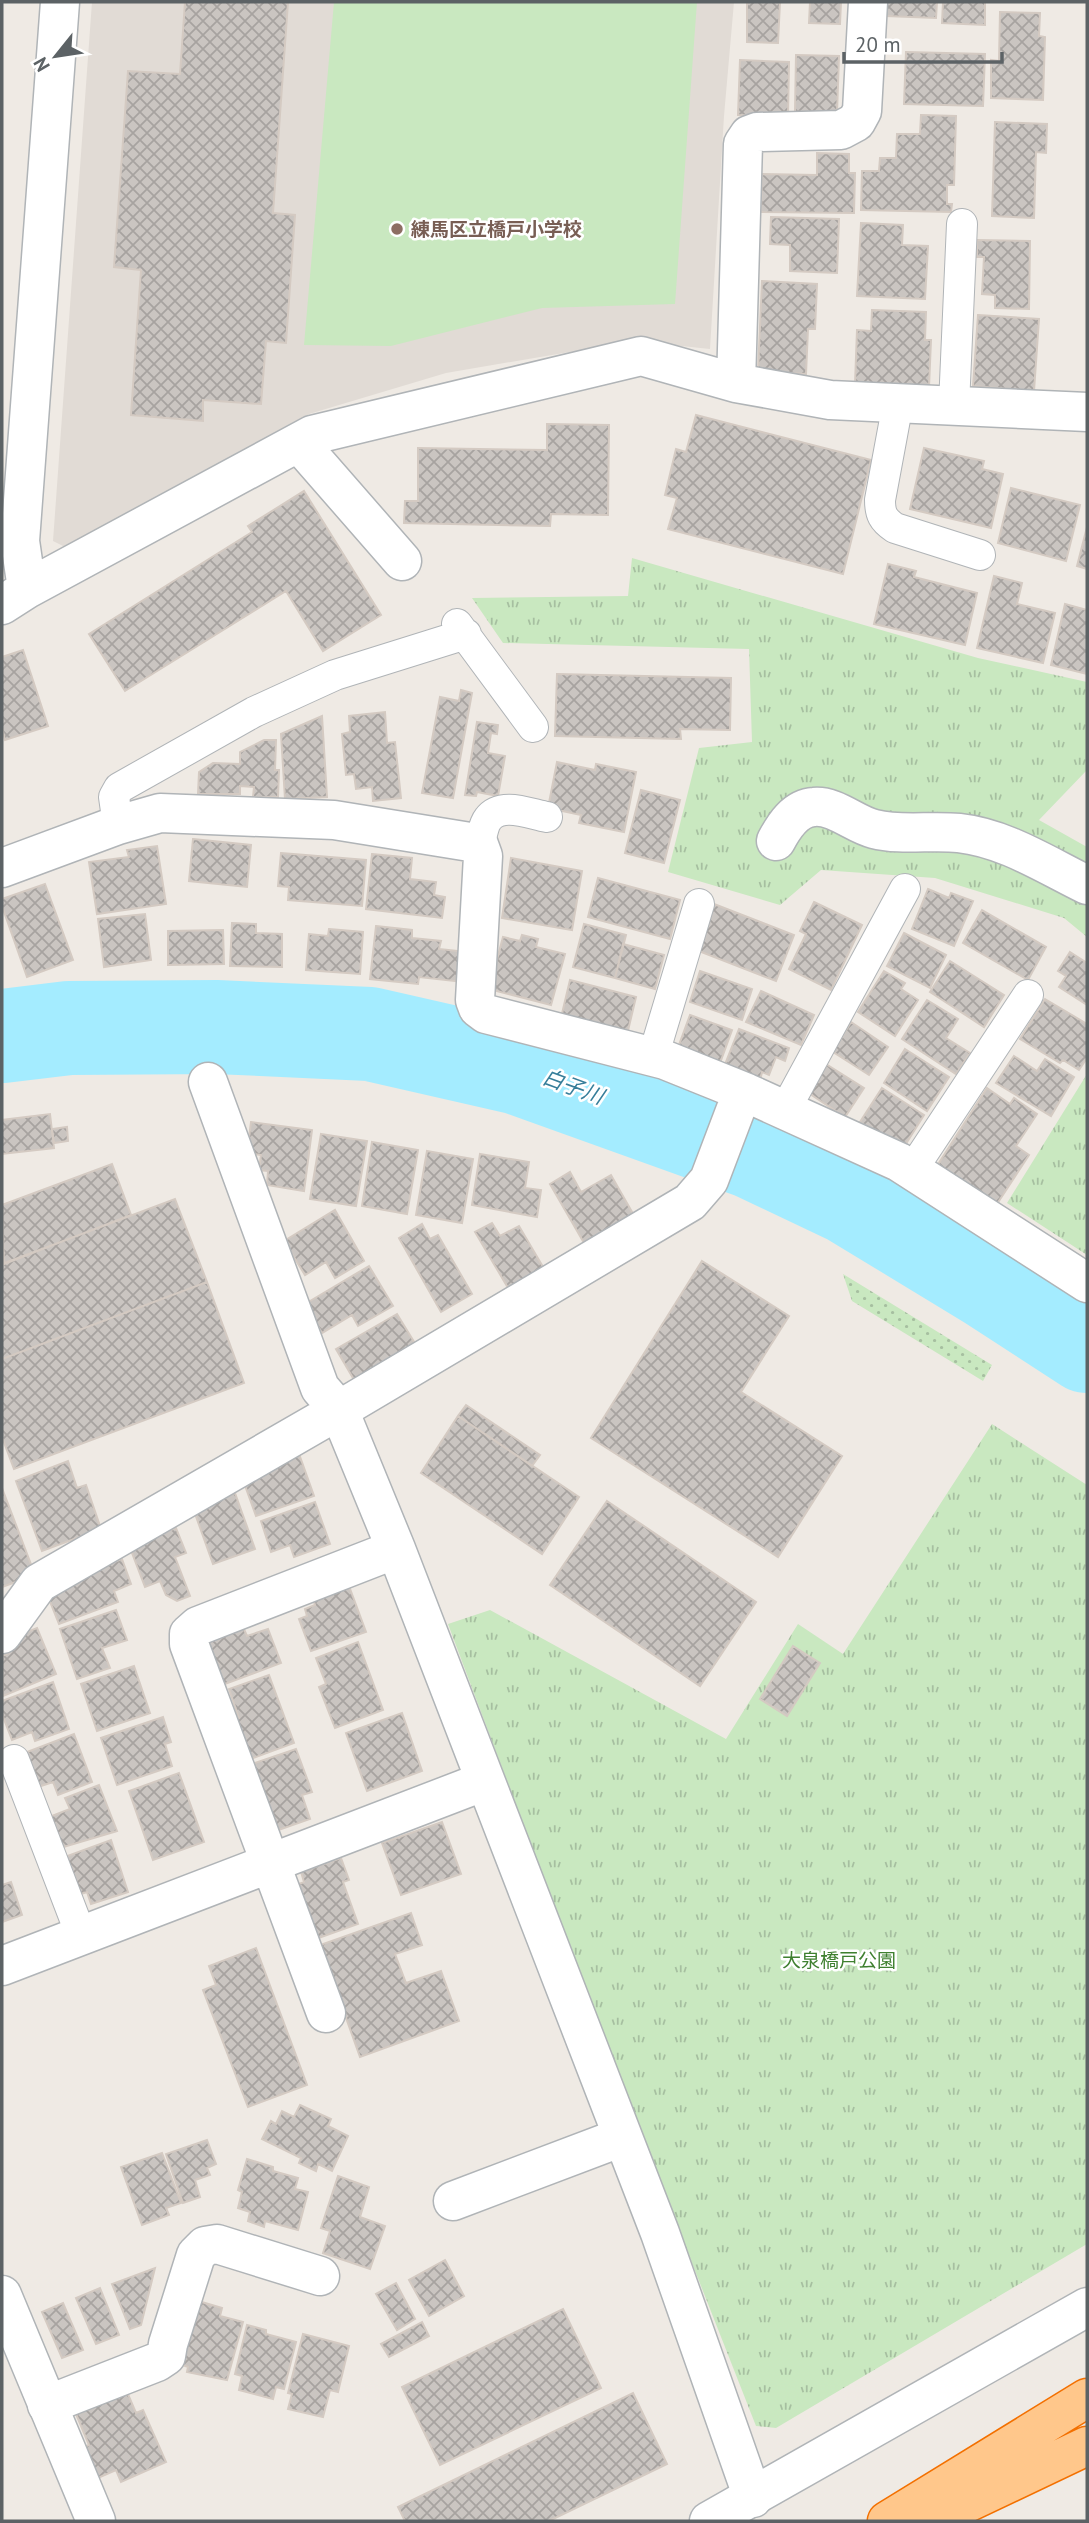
<svg xmlns="http://www.w3.org/2000/svg" width="1089" height="2523" viewBox="0 0 1089 2523" font-family="'PT Sans','Noto Sans JP',sans-serif">
<defs>
<pattern id="grass-dots" width="8" height="8" patternUnits="userSpaceOnUse" patternTransform="scale(1.75)"><rect width="8" height="8" fill="#c9e8c0"/><path d="M2 2h.1M6 6h.1" fill="none" stroke="#a6bfa0" stroke-width="1.8" stroke-linecap="round"/></pattern>
<pattern id="park-tufts" width="24" height="20" patternUnits="userSpaceOnUse" patternTransform="scale(1.75)"><rect width="24" height="20" fill="#c9e8c0"/><path d="M3 7l-1-3M5 7V3M7 7l1-3M15 17l-1-3M17 17v-4M19 17l1-3" fill="none" stroke="#a6bfa0"/></pattern>
<pattern id="building-cross-hatch" width="8" height="8" patternUnits="userSpaceOnUse" patternTransform="scale(1.75)"><rect width="8" height="8" fill="#cac5c1"/><path d="M0 0l8 8M0 8l8-8" fill="none" stroke="#a7a3a0"/></pattern>
</defs>
<rect width="100%" height="100%" fill="#efeae4"/>
<!-- education -->
<path fill="#e1dbd5" d="M92,2H734L724,116L710,349L634,341L446,373L309,414L77,553L53,541Z"/>
<!-- grass -->
<path fill="url(#grass-dots)" d="M843,1274L992,1365L983,1381L852,1301Z"/>
<!-- park -->
<path fill="url(#park-tufts)" d="M632,558L978,658L1087,682V770L1039,820L1087,847V937L1064,918L935,878L821,870L780,905L668,872L699,748L752,742L749,649L503,643L472,598L628,596Z
M1087,1074V1255L1007,1203Z
M992,1424L1087,1485V2244L776,2428L756,2426L595,2016L448,1624L490,1610L726,1739L798,1624L843,1654Z"/>
<!-- garden -->
<path fill="#c9e8c0" d="M334,2H697L675,304L542,308L391,346L304,345Z"/>
<g fill="none" stroke-linecap="round" stroke-linejoin="round">
<!-- river -->
<path stroke="#a4ecff" stroke-width="94" d="M2,1036L69,1028L216,1027L370,1034L519,1068L753,1152L850,1198L990,1283L1087,1346"/>
</g>
<!-- building -->
<path fill="url(#building-cross-hatch)" stroke="#d4cac2" stroke-width="2" d="M185,2H288L273,213L295,215L286,343L266,341L261,404L203,400V421L131,415L141,270L114,267L128,71L180,74Z
M747,2H780L778,43L747,42Z
M810,2H841L840,24L809,23Z
M886,2H937L936,18L886,16Z
M943,2H985V25L942,23Z
M1000,12L1040,13L1039,36L1045,37L1043,100L991,98V60L999,61Z
M906,52L985,54L983,106L904,104Z
M796,55L839,56L837,114L795,112Z
M740,60L789,62L788,116L738,115Z
M921,115L956,116L954,185H947V204H952L951,212L861,210L862,171H879L880,158H896L897,134H920Z
M995,122L1047,124L1046,153L1036,152L1034,218L992,216Z
M817,153L849,154V173H855L854,213L761,212L762,174L817,175Z
M771,217L839,219L837,273L790,271V245L770,244Z
M861,223L903,225L902,245L928,246L925,299L857,296Z
M977,240L1030,241L1029,309L995,308V295L982,294L984,257H977Z
M762,281L817,284L815,329H808L806,374L758,371Z
M872,310L926,312L925,340H931L929,387L855,384L857,330L871,331Z
M978,315L1039,319L1034,391L973,386Z
M696,415L871,460L843,574L668,529L677,498L665,495L676,449L686,452Z
M547,424L609,425L608,515L551,514L550,526L404,523L405,501H418V448L547,450Z
M924,448L984,461L982,469L1003,474L991,528L910,509Z
M1011,488L1080,505L1066,561L998,543Z
M304,491L381,615L323,651L286,591L125,691L89,634L252,532L248,526Z
M1087,527V569L1077,566Z
M888,564L916,571L914,577L977,593L965,645L874,624Z
M994,576L1022,583L1017,604L1055,613L1043,663L977,648Z
M1065,604L1087,610V674L1051,665Z
M23,650L48,726L5,740L2,728V657Z
M557,674L731,678L730,730L680,729L681,739L555,736Z
M461,690L472,693L453,798L422,793L440,697L459,701Z
M385,712L387,743L395,742L401,798L373,801L372,787L356,789L354,774L346,775L342,734L350,732L349,716Z
M322,716L327,797L285,799L281,734Z
M477,722L498,725L497,734L491,733L488,753L505,756L498,796L477,792L476,796L465,795Z
M264,740H276L275,770H279L278,797H253L254,787L240,786V794H198L199,772L213,763L240,764V752Z
M557,762L595,770L596,764L636,772L624,832L579,823L581,815L548,808Z
M641,790L680,800L664,863L625,853Z
M193,839L251,845L247,887L189,881Z
M157,846L166,904L97,914L89,862L129,857L127,850Z
M281,853L366,860L362,906L288,900L289,887L278,886Z
M372,854L412,858L410,879L436,882L434,895L445,897L442,918L366,909Z
M511,858L582,871L572,930L502,918Z
M598,878L680,900L670,939L588,917Z
M45,884L73,960L27,977L2,906V899Z
M928,889L949,898L951,893L973,901L954,946L912,929Z
M814,902L862,925L831,990L789,969L806,934L800,931Z
M714,904L794,935L776,981L696,950Z
M982,910L1046,947L1028,980L963,943Z
M145,914L151,960L104,967L98,919Z
M232,923L256,924V933L282,934V967L230,966Z
M584,924L626,935L615,978L573,967Z
M376,926L412,930V938L441,941L439,949L466,952L463,982L419,977L418,984L370,979Z
M329,929L363,932L360,974L306,970L309,934L328,936Z
M223,930L224,964L168,965V931Z
M904,933L946,955L930,988L887,966Z
M522,935L538,939L536,947L565,954L551,1005L489,989L503,937L520,941Z
M623,944L664,955L655,989L615,978Z
M1070,952L1087,963V1005L1059,987L1066,976L1058,971Z
M950,961L1004,995L984,1027L930,992Z
M700,971L752,989L742,1020L690,1002Z
M884,971L905,983L901,989L918,1000L895,1036L858,1012Z
M570,980L636,997L626,1039L560,1022Z
M761,991L814,1015L801,1045L746,1022Z
M1045,999L1087,1024V1058L1079,1070L1063,1060L1060,1063L1020,1039Z
M927,1000L958,1019L946,1038L970,1053L956,1074L902,1039Z
M690,1015L732,1030L716,1074L676,1053Z
M851,1022L888,1047L869,1075L833,1052Z
M739,1029L789,1048L785,1061L776,1057L769,1075L762,1072L760,1081L724,1067Z
M905,1049L949,1077L927,1111L884,1083Z
M1014,1056L1037,1071L1045,1059L1074,1077L1051,1116L996,1083Z
M826,1064L864,1088L845,1117L807,1092Z
M882,1088L924,1115L902,1150L860,1122Z
M987,1088L1010,1104L1014,1098L1037,1114L1016,1146L1029,1155L997,1204L937,1166Z
M50,1114L54,1148L2,1154V1120Z
M251,1122L312,1130L304,1191L267,1185L268,1171L259,1170L261,1155L247,1153Z
M67,1127L68,1141L54,1143L52,1129Z
M321,1134L367,1141L356,1206L310,1199Z
M372,1142L418,1150L407,1214L362,1206Z
M427,1151L473,1159L462,1223L416,1215Z
M480,1154L529,1162L525,1188L541,1190L537,1217L472,1205Z
M112,1164L131,1215L4,1264L2,1205Z
M570,1172L581,1192L611,1175L636,1219L587,1248L550,1184Z
M175,1199L207,1282L2,1359V1264Z
M335,1210L364,1261L335,1278L326,1262L305,1275L284,1241Z
M492,1223L500,1236L519,1226L546,1272L511,1293L475,1232Z
M422,1224L430,1239L438,1235L472,1294L441,1312L399,1238Z
M702,1261L789,1316L741,1392L842,1456L778,1557L591,1438Z
M369,1266L393,1306L358,1326L352,1315L322,1333L305,1304Z
M207,1282L244,1383L14,1469L2,1437V1359Z
M397,1314L419,1350L357,1385L336,1349Z
M466,1405L540,1455L532,1466L458,1416Z
M458,1416L579,1497L542,1554L421,1473Z
M298,1451L314,1496L256,1516L243,1480Z
M68,1461L77,1488L86,1485L101,1529L42,1551L16,1481Z
M2,1488L35,1575L2,1587Z
M235,1493L255,1549L213,1564L193,1508Z
M607,1501L756,1602L700,1686L550,1585Z
M315,1502L330,1544L294,1557L290,1545L271,1552L261,1521Z
M176,1528L186,1553L175,1557L190,1596L177,1601L166,1595L160,1581L145,1587L129,1545Z
M122,1559L131,1584L114,1591L118,1602L59,1624L47,1594L83,1580L81,1574Z
M349,1586L366,1632L311,1651L299,1619L307,1616L305,1609L315,1605L313,1599Z
M116,1610L127,1640L102,1648L110,1668L77,1679L60,1629Z
M243,1627L247,1636L268,1629L281,1663L217,1687L207,1640Z
M37,1628L56,1674L3,1696L2,1656L9,1653L4,1641Z
M358,1642L383,1710L335,1728L319,1687L326,1684L316,1658Z
M793,1646L820,1663L787,1716L760,1699Z
M134,1666L150,1713L97,1731L81,1684Z
M269,1675L294,1743L245,1761L231,1721L239,1718L229,1689Z
M53,1682L69,1729L35,1741L32,1732L12,1740L2,1714V1701Z
M402,1713L422,1771L367,1791L346,1733Z
M163,1717L171,1742L165,1744L172,1766L117,1785L101,1738Z
M74,1734L92,1782L58,1795L53,1782L32,1789L19,1755Z
M296,1749L312,1792L302,1795L310,1819L270,1833L246,1766Z
M179,1773L204,1842L153,1860L129,1791Z
M99,1785L117,1831L60,1848L49,1817L70,1809L65,1798Z
M442,1822L461,1874L401,1895L382,1843Z
M111,1840L128,1892L91,1904L87,1892L72,1897L59,1859Z
M341,1858L349,1880L343,1882L358,1924L313,1940L294,1886L304,1882L301,1872Z
M11,1882L22,1915L2,1922V1885Z
M411,1913L422,1945L395,1954L406,1983L441,1971L459,2021L360,2057L320,1945Z
M256,1948L307,2085L248,2107L203,1990L216,1985L209,1966Z
M300,2105L331,2119L328,2126L348,2136L332,2171L318,2164L316,2171L299,2163L301,2158L262,2139L271,2121L276,2124L282,2111L294,2117Z
M207,2140L216,2164L207,2168L210,2175L195,2180L200,2197L183,2203L166,2154Z
M162,2153L181,2203L166,2208L169,2215L142,2225L121,2167Z
M247,2159L273,2167V2171L298,2178L295,2189L308,2192L298,2230L265,2221L264,2227L248,2221L250,2212L238,2208L242,2192L238,2190Z
M338,2176L369,2187L360,2217L385,2226L370,2269L323,2253L330,2231L321,2228Z
M445,2260L464,2296L429,2316L409,2280Z
M155,2268L141,2325L130,2329L112,2284Z
M396,2283L415,2319L397,2330L376,2294Z
M100,2288L119,2335L96,2344L76,2298Z
M195,2300L222,2308L220,2316L243,2322L227,2380L187,2372L188,2367L177,2363Z
M63,2303L83,2350L62,2358L42,2312Z
M563,2309L601,2388L440,2465L402,2387Z
M422,2322L429,2336L389,2357L381,2344Z
M247,2325L266,2330V2334L296,2342L284,2389L276,2387L273,2399L239,2390L242,2376L235,2374Z
M303,2334L349,2346L338,2392L330,2390L323,2417L288,2409L292,2394L288,2393Z
M127,2392L136,2413L143,2410L166,2462L121,2482L116,2470L98,2478L84,2447L89,2445L76,2414Z
M633,2393L667,2464L549,2521H405L398,2507Z"/>
<g fill="none" stroke-linecap="round" stroke-linejoin="round">
<defs>
<path id="service" d="M898,403L880,500C880,514 883,520 895,528L980,555
M954,405L962,224
M457,624L533,727
M118,825L114,797L119,788L254,712L335,675L466,634
M479,845C482,837 483,825 488,819C501,801 530,814 547,817
M653,1057L699,904
M785,1110L905,889
M912,1170L1028,995
M14,1760L81,1935"/>
<path id="pedestrian" d="M776,841C784,826 795,808 814,807C835,805 854,824 874,829C901,836 931,830 959,833C1005,838 1046,865 1087,885"/>
<path id="minor" d="M736,383L743,144L749,135L757,132L841,130L856,122L862,111L868,2
M299,443L402,561
M27,589L20,541L60,2
M2,605L27,589L312,435L641,356L736,383L830,400L1087,412
M2,868L118,825L160,813L334,820L470,842L479,845L483,856L475,1000L478,1008L486,1014L665,1060L747,1093L899,1162L1087,1283
M208,1082L320,1388L339,1410L396,1549L660,2233L753,2498
M2,1634L39,1583L339,1410L690,1202L709,1180L737,1106L747,1093
M2,1966L485,1781
M326,2013L189,1644V1634L198,1626L396,1549
M453,2201L622,2137
M47,2405L157,2362L166,2356L168,2344L196,2255L205,2246L217,2244L320,2276"/>
<path id="tertiary" d="M2,2295L96,2521
M709,2521L1087,2307"/>
<path id="motorway" d="M887,2521L1087,2398
M929,2521L1087,2446"/>
</defs>
<!-- service casing -->
<use href="#service" stroke="#b0b4b7" stroke-width="32"/>
<!-- pedestrian casing -->
<use href="#pedestrian" stroke="#b0b4b7" stroke-width="41"/>
<!-- minor casing -->
<use href="#minor" stroke="#b0b4b7" stroke-width="41"/>
<!-- tertiary casing -->
<use href="#tertiary" stroke="#b0b4b7" stroke-width="41"/>
<!-- motorway casing -->
<use href="#motorway" stroke="#f37000" stroke-width="41"/>
<!-- service -->
<use href="#service" stroke="#fff" stroke-width="30"/>
<!-- pedestrian -->
<use href="#pedestrian" stroke="#fff" stroke-width="38"/>
<!-- minor -->
<use href="#minor" stroke="#fff" stroke-width="38"/>
<!-- tertiary -->
<use href="#tertiary" stroke="#fff" stroke-width="38"/>
<!-- motorway -->
<use href="#motorway" stroke="#ffc78b" stroke-width="38"/>
</g>
<!-- markers -->
<circle fill="#8d6e63" stroke="#fff" stroke-width="2.5" cx="397" cy="229" r="7"/>
<g text-anchor="middle" stroke-width="5" stroke-linejoin="round" paint-order="stroke">
<!-- education labels -->
<g font-size="19" font-weight="bold" fill="#785e54" stroke="#fff" text-anchor="start">
<text x="411" y="236">練馬区立橋戸小学校</text>
</g>
<!-- park labels -->
<g font-size="19" fill="#3f8030" stroke="#fff">
<text x="839" y="1967">大泉橋戸公園</text>
</g>
<!-- water labels -->
<g font-size="21" font-style="italic" fill="#367e9a" stroke="#fff">
<text transform="translate(573 1087) rotate(20)" y="7">白子川</text>
</g>
</g>
<!-- border -->
<rect width="1089" height="2523" fill="none" stroke="#5c6265" stroke-width="7"/>
<!-- north arrow -->
<g transform="translate(56 56) rotate(240)" stroke="#ffffff" stroke-width="5" paint-order="stroke">
<path d="M0-5L12 26L0 18L-12 26Z" fill="#5c6265"/>
<text y="-10" font-size="19" font-weight="bold" text-anchor="middle" fill="#5c6265">N</text>
</g>
<!-- scale -->
<path d="M844 52v10h158v-10" fill="none" stroke="#5c6265" stroke-width="3.5"/>
<text x="855" y="52" font-size="21" fill="#5c6265" stroke="#ffffff" stroke-width="5" paint-order="stroke">20 m</text>
</svg>
